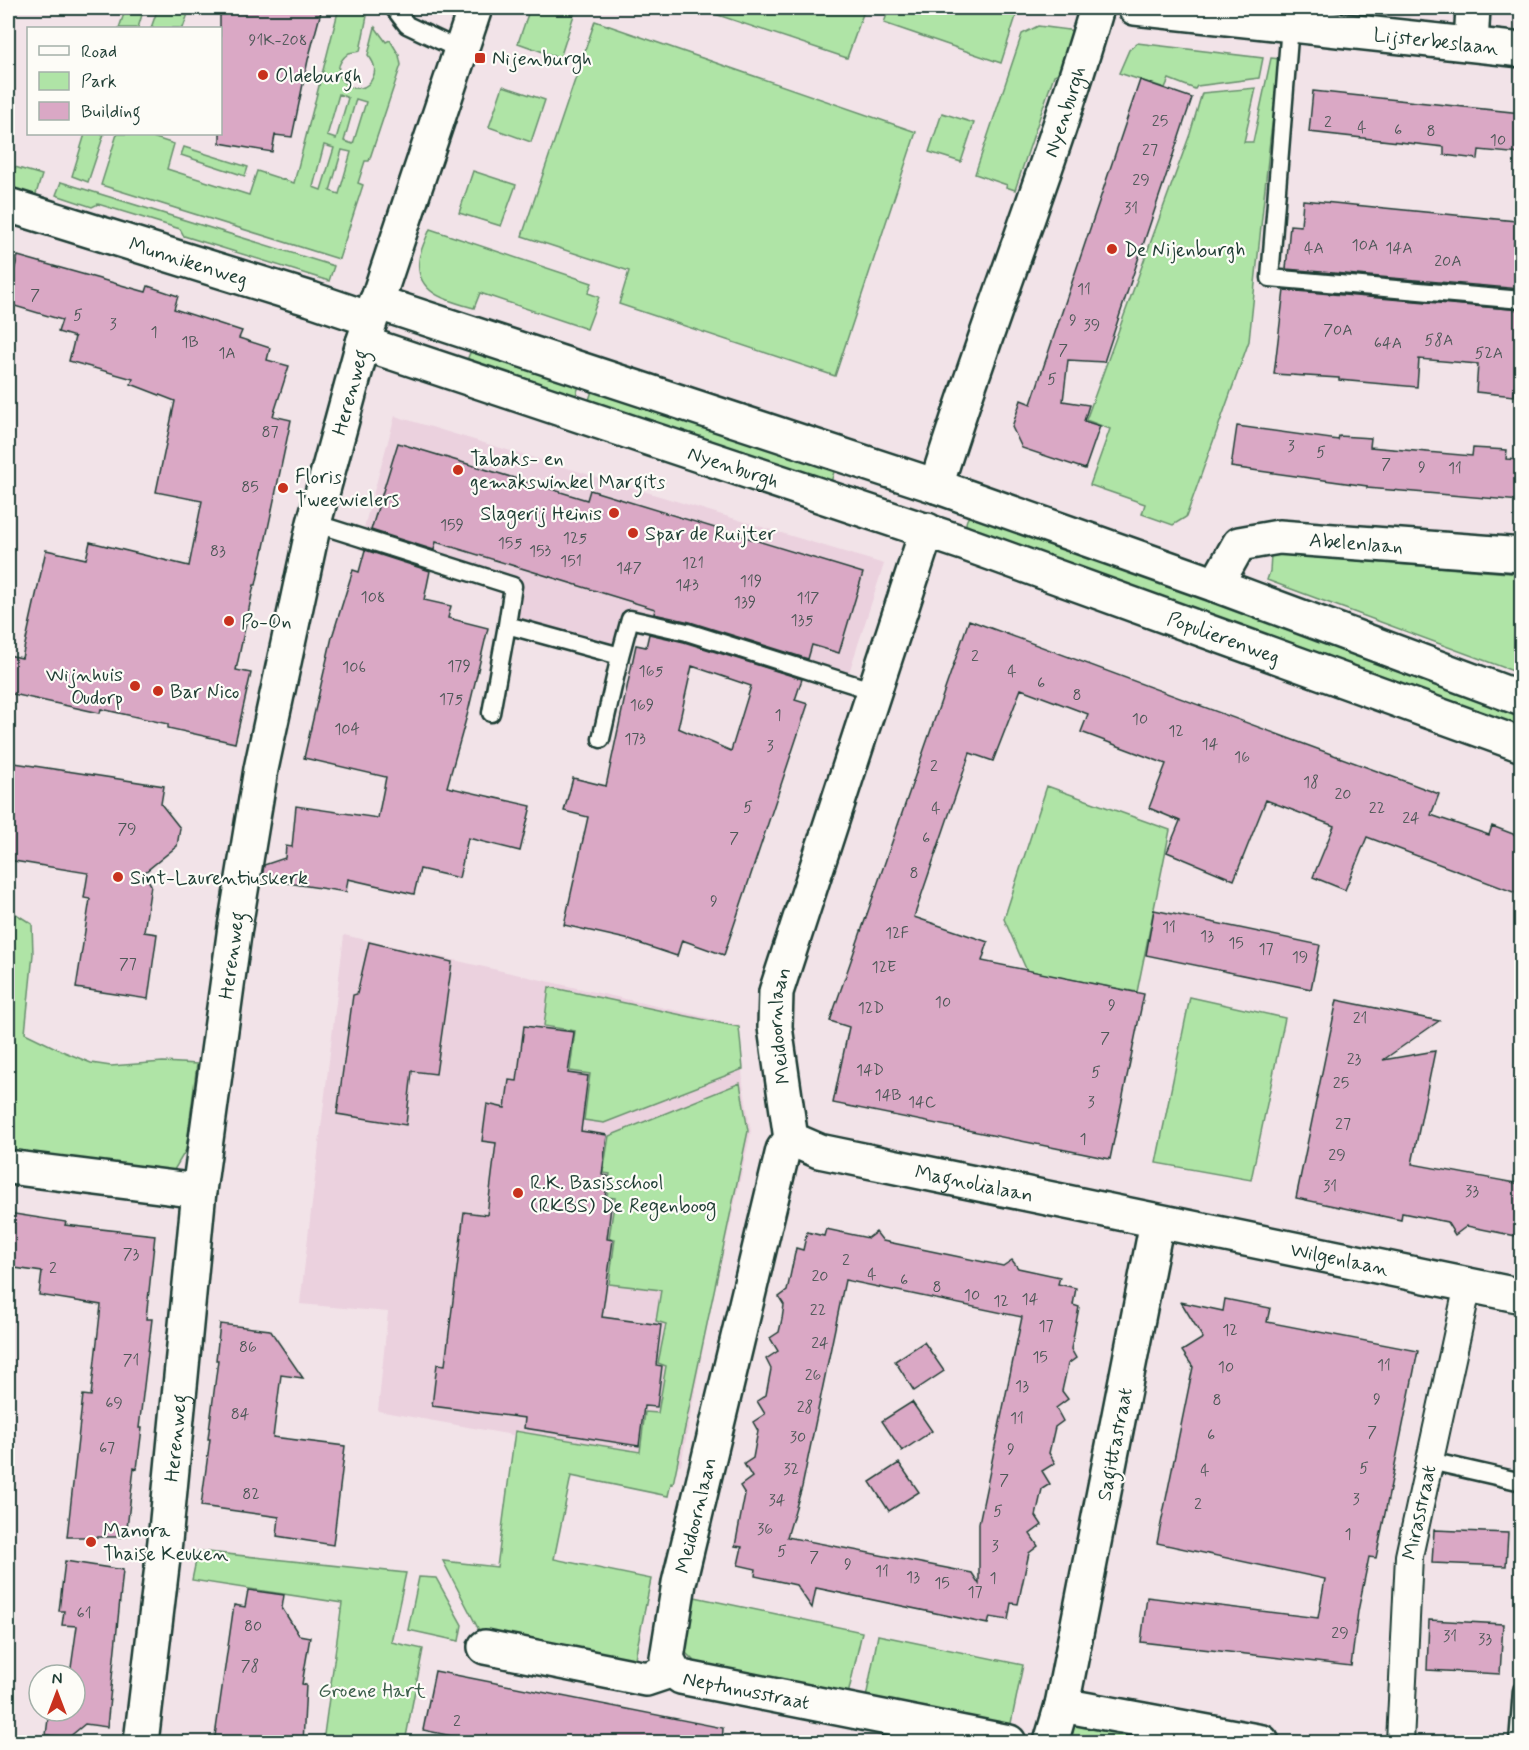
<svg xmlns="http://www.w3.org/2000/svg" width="1529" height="1750" viewBox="0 0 1529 1750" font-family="Mynerve,sans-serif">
<rect width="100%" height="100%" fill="#f2e3e8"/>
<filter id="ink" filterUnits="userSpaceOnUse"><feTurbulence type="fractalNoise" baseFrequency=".0167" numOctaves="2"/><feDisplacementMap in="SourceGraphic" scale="12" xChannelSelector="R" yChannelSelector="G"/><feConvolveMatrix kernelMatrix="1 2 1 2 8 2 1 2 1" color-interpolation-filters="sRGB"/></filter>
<g filter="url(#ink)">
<!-- built -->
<path fill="#ebd1de" d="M395,416L884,564L845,685L622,623L615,647L515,619L521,595L358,549Z
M344,935L739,1025L743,1084L751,1132L711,1307L681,1465L378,1411L388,1312L300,1304Z"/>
<!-- green -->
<path fill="#afe4a6" stroke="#67906d" stroke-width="1.5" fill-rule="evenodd" d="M126,8H144L138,28H119Z
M158,8H190L183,28H151Z
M339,8H361L367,16L360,51L349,53C319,75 361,105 373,77C377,69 373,61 368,55L375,27L386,42L390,40L399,55L401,65L369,161H365L358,183L363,185L339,259L101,185L117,134H149V136L174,144L167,169L249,195L257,171L294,183ZM339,94L348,98L336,139L327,136ZM356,99L366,102L353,144L344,141ZM324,145L334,148L321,190L313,187ZM342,150L351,152L339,194L330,191Z
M530,8H554L574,15L560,58L518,43Z
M697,8H849L864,11L847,58Z
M889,8H981L1017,13L1001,63L884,23Z
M595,21L916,132L835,376L619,304L629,271L522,236Z
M1038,26L1076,31L1068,69L1054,75L1015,190L1006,187L1007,185L975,174L1022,34Z
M1137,43L1263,58L1259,78L1197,86L1195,89L1169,79L1165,88L1119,73L1129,50Z
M1271,58L1281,59L1270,140L1249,341L1186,517L1173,525L1142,514L1145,504L1090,485L1110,429L1086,420L1190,134L1202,93L1256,88L1244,142H1253Z
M503,86L545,100L531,142L489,127Z
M942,113L974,123L961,162L929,152Z
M85,134H104L88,182L72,176Z
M184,147L248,167L245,176L181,155Z
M8,165L42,175L35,197L8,189Z
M473,171L516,185L501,226L459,213Z
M61,182L334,266L329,281L184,236L180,229L98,204L92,207L56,195Z
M430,229L592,283L588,293L599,297L587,329L480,293L474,308C449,301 415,294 419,260C420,250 426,239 430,229Z
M472,348L580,383L574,401L465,365Z
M593,388L835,468L830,486L587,406Z
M974,512L1521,711V734L966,527C965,520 968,516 974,512Z
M1271,554L1521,574V674L1267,580L1270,571Z
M1047,786L1170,830L1137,992L1027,971L1004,919Z
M8,909L32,924L33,954L25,1033L62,1051L91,1063L111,1066L163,1062L197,1064L186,1150L174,1170H152L8,1149Z
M549,987L739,1027L743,1069L604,1123L584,1120L590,1074L570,1071L575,1031L544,1026Z
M1190,997L1285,1018L1251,1180L1156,1163Z
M740,1083L748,1131L673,1484L671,1483L668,1496L571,1476L554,1559L651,1579L634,1663L480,1632L443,1561L497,1567L515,1431L640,1452L645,1412L658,1413L666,1366L658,1363L666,1324L656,1321L661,1290L609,1284L615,1239L609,1238L615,1198L607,1197L610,1174L603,1173L609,1136Z
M198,1551L406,1573L391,1642L423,1649L405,1742H323L342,1603L192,1580Z
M419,1577L436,1578L462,1625L459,1641L408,1630Z
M690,1596L862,1632L848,1695L696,1663L684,1651Z
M878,1635L1023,1665L1010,1728L866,1698Z
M1075,1720L1174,1742H1071Z"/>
<!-- building -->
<path fill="#daa8c5" stroke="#1f3d34" stroke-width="1.5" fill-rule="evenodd" d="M220,8H322L308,60L292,137L275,135L272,152L220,143Z
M1140,80L1192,98L1104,362L1068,360L1063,401L1089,405L1084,421L1100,426L1085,469L1022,448L1012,427L1021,400L1031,404Z
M1313,91L1521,113V154L1479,150L1478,159L1444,155V147L1309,132Z
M1303,200L1516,221L1514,247H1521V289L1286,269L1290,225L1301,226Z
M18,256L146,292L148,286L178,296L174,309L242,331L239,338L270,348L267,360L289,366L273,416L291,420L256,585H254L236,670L251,673L235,743L168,728V724L101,709L100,713L8,693V655L22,658L46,550L86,559L90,542L189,566L202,501L156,492L175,401L131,384L133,379L69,361L75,337L58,332L62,320L8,304V293Z
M1284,290L1521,310V368L1517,367L1514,396L1476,392L1478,364L1419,359L1417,387L1339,380V378L1274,374Z
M1237,426L1338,440L1339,436L1371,438L1370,447L1472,456L1473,448L1507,450L1506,459L1521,460V501L1367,488V486L1231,467Z
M398,443L587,500L590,490L863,573L839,653L812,645L808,659L690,622L654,614L655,609L436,542L434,550L371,530Z
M365,550L430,571L424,600L451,606L448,618L488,628L468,712L447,787L531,806L520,851L468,838L459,878L420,869L414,894L348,879L346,892L262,879L264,865L285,858L286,846L292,847L296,806L378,818L386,777L304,758L332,637L353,570L359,572Z
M969,620L1439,794L1431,815L1489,835L1492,826L1521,837V895L1367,837L1345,890L1313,877L1334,826L1266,800L1234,880L1167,852L1180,821L1149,808L1166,764L1081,732L1088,714L1021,689L993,761L970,753L914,917L988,942L982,961L1144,994L1110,1159L833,1103L849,1027L830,1021Z
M649,634L684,642L802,679L795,700L808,704L724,955L682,940L677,956L626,939L564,925L588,817L564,811L573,778L606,786L636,645L646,647ZM692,666L751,686L731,751L678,728Z
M8,762L164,786L161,804L180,828L177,846L144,873L151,885L144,932L157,934L148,999L76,988L90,899L84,898L88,873L8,860Z
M1154,910L1320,945L1311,989L1146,955Z
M369,942L452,962L436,1074L412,1071L406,1125L337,1114L353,995L357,994Z
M1337,1000L1439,1021L1383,1060L1435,1051L1412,1164L1521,1184V1237L1467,1226L1455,1235L1447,1222L1402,1213L1401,1220L1296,1198Z
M524,1026L574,1032L568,1073L588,1076L581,1131L607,1135L602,1175L608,1176L605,1198L612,1199L607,1239L613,1240L602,1317L661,1325L656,1365L662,1366L657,1407L644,1406L639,1446L524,1428L525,1418L432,1406L437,1364L445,1365L464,1212L487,1215L496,1143L482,1141L487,1104L505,1108L509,1080L517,1081Z
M8,1213L66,1222L65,1225L155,1235L146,1319H152L139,1428H142L137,1469L134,1468L126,1537H67L83,1395L91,1396L101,1305L39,1295L42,1272L8,1267Z
M826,1229L868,1238L876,1232L883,1241L1003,1266L1012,1260L1018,1268L1060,1277L1058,1284L1076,1288L1073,1305L1079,1307L1071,1349L1076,1358L1068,1364L1062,1391L1068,1399L1056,1408L1063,1421L1055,1427L1049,1453L1055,1463L1042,1471L1050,1484L1042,1489L1036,1516L1042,1525L1030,1534L1038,1546L1029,1553L1018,1604L1011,1603L1008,1620L990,1617L988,1624L816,1588L812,1608L796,1585L755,1576L756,1569L738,1565L742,1547L735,1546L745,1494L740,1486L752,1477L744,1464L753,1458L758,1431L753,1422L765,1414L757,1401L766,1395L771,1369L766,1359L778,1351L770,1338L779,1332L782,1319L784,1305L779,1297L787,1291L796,1248L803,1250L807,1232L824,1236ZM845,1280L1022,1317L979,1523V1584L972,1573L787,1537L802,1487Z
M1225,1299L1270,1308L1267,1322L1418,1351L1376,1558L1369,1557L1358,1611L1351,1666L1141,1642L1147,1597L1318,1618L1325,1579L1157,1543L1193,1367L1182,1351L1203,1338L1181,1302L1223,1311Z
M220,1324L270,1330L303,1378L281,1375L273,1437L345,1446L333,1545L277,1536L279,1517L201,1506L210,1439H208L218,1360H216Z
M924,1342L944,1371L914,1391L895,1361Z
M912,1402L932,1431L902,1451L882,1421Z
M899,1463L919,1492L889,1511L870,1482Z
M1434,1530L1508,1533L1506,1566L1432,1563Z
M65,1561L123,1570L107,1727L85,1724L68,1738L46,1735L49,1711H75V1675H70L77,1626L62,1625L64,1611H59Z
M248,1590L284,1595L282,1608L299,1635L310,1637L302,1684L306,1685L303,1743H214L234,1605L245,1607Z
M1429,1620L1503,1624L1500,1674L1427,1670Z
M435,1671L723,1728L722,1743H485L423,1730Z"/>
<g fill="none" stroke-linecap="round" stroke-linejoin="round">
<defs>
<path id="service" d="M394,8L407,25L460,50
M1290,25L1270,278L1522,300
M314,523L513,586L507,625L620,656L630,619L687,632L874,691
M491,713L507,625
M601,739L620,656
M1430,1461L1522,1482
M1518,1742L1522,1690"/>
<g id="pedestrian">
<path id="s1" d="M1400,1742L1409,1556L1468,1285"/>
</g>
<g id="minor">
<path id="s2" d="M1135,8L1522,50"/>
<path d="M1471,44L1473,8"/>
<path id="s3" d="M8,205L311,299L370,319"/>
<path id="s4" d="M936,486C986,325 1050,169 1097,8"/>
<path id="s5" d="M1216,585L1239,544L1279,537L1522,555"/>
<path id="s6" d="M791,1139L819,1151L1522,1296"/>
<path d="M8,1167L199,1191"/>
<path d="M1157,1222L1062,1705L1262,1742"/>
<path id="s7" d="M485,1647L646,1679L673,1670L681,1677L1009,1742"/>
<path id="s8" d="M673,1670L667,1658L679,1583L783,1150L791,1139L775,1027L776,992L927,530"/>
<path id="s9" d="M141,1742L165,1541L199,1191L235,927L261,769L314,523L363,343"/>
<path d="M1051,1742L1062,1705"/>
</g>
<g id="tertiary">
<path id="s10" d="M475,8L363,343L963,543L1522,745"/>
<path d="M376,302L936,486L1216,585L1522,699"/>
</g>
</defs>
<!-- service casing -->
<use href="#service" stroke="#1f3d34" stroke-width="21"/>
<!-- pedestrian casing -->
<use href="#pedestrian" stroke="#1f3d34" stroke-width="30"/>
<!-- minor casing -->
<use href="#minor" stroke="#1f3d34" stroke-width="38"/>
<!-- tertiary casing -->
<use href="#tertiary" stroke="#1f3d34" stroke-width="38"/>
<!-- service -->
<use href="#service" stroke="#fdfcf7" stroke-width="16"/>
<!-- pedestrian -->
<use href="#pedestrian" stroke="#fdfcf7" stroke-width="26"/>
<!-- minor -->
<use href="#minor" stroke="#fdfcf7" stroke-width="33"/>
<!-- tertiary -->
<use href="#tertiary" stroke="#fdfcf7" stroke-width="33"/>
</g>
</g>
<!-- markers -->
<g fill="#c8321e" stroke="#fdfcf7" stroke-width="2">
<rect x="474" y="52" width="12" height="12" rx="3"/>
<circle cx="263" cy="75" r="6"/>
<circle cx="1112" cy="249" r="6"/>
<circle cx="458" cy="470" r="6"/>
<circle cx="283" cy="488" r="6"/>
<circle cx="614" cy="513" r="6"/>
<circle cx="633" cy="533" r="6"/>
<circle cx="229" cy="621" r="6"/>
<circle cx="135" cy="686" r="6"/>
<circle cx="158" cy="691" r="6"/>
<circle cx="118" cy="877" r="6"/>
<circle cx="518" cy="1193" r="6"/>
<circle cx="91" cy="1542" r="6"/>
</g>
<g text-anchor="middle" stroke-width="4.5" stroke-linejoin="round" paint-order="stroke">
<!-- number labels -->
<g font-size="16" fill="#4e5858">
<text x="278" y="45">91K-208</text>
<text x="1160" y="126">25</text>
<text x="1328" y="127">2</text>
<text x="1362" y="132">4</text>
<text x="1398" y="135">6</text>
<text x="1431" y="136">8</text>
<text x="1498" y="145">10</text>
<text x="1150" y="155">27</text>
<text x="1141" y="185">29</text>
<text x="1131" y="213">31</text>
<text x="1365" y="250">10A</text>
<text x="1314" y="253">4A</text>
<text x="1399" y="253">14A</text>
<text x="1448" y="266">20A</text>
<text x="1084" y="294">11</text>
<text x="35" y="300">7</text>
<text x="78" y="320">5</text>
<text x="1073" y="325">9</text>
<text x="113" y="329">3</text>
<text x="1092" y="330">39</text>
<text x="1338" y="335">70A</text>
<text x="154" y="337">1</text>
<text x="1439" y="345">58A</text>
<text x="190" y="347">1B</text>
<text x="1388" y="348">64A</text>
<text x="1063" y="355">7</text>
<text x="227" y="358">1A</text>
<text x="1489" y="358">52A</text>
<text x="1052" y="384">5</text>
<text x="270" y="437">87</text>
<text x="1291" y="451">3</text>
<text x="1321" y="457">5</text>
<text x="1386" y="469">7</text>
<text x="1422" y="472">9</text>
<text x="1455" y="473">11</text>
<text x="250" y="492">85</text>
<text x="452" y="530">159</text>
<text x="575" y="543">125</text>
<text x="510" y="548">155</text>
<text x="218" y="556">83</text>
<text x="540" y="556">153</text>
<text x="571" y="566">151</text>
<text x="693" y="568">121</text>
<text x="629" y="573">147</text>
<text x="751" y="586">119</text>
<text x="687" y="590">143</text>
<text x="373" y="602">108</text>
<text x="808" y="603">117</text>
<text x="745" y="607">139</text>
<text x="802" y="625">135</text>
<text x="975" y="661">2</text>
<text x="459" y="671">179</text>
<text x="354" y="672">106</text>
<text x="651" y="676">165</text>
<text x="1012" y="676">4</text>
<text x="1041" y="688">6</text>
<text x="1077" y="700">8</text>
<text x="451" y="704">175</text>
<text x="642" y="710">169</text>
<text x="778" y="720">1</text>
<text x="1140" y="724">10</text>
<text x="347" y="734">104</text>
<text x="1176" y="736">12</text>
<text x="635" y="744">173</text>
<text x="1210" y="749">14</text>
<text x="770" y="751">3</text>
<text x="1242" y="762">16</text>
<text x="934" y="771">2</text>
<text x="1311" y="787">18</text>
<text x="1343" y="799">20</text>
<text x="748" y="812">5</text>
<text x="936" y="813">4</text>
<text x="1377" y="813">22</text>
<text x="1411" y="823">24</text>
<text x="127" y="834">79</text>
<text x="734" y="843">7</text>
<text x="926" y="843">6</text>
<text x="914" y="878">8</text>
<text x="714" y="906">9</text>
<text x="1169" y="932">11</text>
<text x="897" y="938">12F</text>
<text x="1207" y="941">13</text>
<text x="1236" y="948">15</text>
<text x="1266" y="954">17</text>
<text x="1300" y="962">19</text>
<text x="128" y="969">77</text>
<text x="884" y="972">12E</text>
<text x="943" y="1007">10</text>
<text x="1112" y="1010">9</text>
<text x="871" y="1013">12D</text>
<text x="1360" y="1023">21</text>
<text x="1105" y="1043">7</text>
<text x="1354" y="1064">23</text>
<text x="870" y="1075">14D</text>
<text x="1096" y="1077">5</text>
<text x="1341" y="1088">25</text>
<text x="888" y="1100">14B</text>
<text x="922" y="1107">14C</text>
<text x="1091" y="1107">3</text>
<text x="1343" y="1129">27</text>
<text x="1083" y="1144">1</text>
<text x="1337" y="1160">29</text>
<text x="1330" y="1191">31</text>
<text x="1472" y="1196">33</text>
<text x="131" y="1259">73</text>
<text x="846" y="1265">2</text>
<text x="53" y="1273">2</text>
<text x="872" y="1279">4</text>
<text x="820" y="1281">20</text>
<text x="904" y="1285">6</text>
<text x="937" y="1292">8</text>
<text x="972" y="1300">10</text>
<text x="1030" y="1304">14</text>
<text x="1001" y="1306">12</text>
<text x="818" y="1315">22</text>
<text x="1046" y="1331">17</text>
<text x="1230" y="1335">12</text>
<text x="820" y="1348">24</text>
<text x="248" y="1352">86</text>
<text x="1040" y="1362">15</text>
<text x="131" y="1365">71</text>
<text x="1384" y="1370">11</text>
<text x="1226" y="1372">10</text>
<text x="813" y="1380">26</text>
<text x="1022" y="1391">13</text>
<text x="1377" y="1404">9</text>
<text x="1217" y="1405">8</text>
<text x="114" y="1408">69</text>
<text x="805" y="1412">28</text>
<text x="240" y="1419">84</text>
<text x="1017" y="1423">11</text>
<text x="1372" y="1437">7</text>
<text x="1211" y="1440">6</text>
<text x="798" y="1442">30</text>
<text x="107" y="1453">67</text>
<text x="1011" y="1454">9</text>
<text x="1364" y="1473">5</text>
<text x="791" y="1474">32</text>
<text x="1205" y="1475">4</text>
<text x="1004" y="1485">7</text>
<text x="251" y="1499">82</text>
<text x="1356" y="1504">3</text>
<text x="777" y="1505">34</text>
<text x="1198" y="1509">2</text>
<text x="998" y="1516">5</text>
<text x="765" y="1534">36</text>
<text x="1348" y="1539">1</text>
<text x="995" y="1551">3</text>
<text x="782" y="1556">5</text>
<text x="814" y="1562">7</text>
<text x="848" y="1569">9</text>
<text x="882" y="1576">11</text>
<text x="913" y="1582">13</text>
<text x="993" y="1583">1</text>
<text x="942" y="1588">15</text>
<text x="975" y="1597">17</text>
<text x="84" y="1618">61</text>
<text x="253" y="1631">80</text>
<text x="1340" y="1638">29</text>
<text x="1450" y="1641">31</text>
<text x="1485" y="1644">33</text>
<text x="250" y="1671">78</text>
<text x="457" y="1726">2</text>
</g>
<!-- street labels -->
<g font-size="20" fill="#1f3d34" stroke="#fdfcf7">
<text dy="7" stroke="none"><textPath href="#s2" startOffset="303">Lijsterbeslaan</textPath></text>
<text dy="7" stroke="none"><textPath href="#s4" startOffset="396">Nyenburgh</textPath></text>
<text dy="7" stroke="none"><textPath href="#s3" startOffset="189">Munnikenweg</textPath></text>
<text dy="7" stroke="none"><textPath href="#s9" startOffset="1368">Herenweg</textPath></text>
<text dy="7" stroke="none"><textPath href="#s10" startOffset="744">Nyenburgh</textPath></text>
<text dy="7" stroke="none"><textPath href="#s5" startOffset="165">Abelenlaan</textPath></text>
<text dy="7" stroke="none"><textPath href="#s10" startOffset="1263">Populierenweg</textPath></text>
<text dy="7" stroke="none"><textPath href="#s9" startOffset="792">Herenweg</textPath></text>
<text dy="7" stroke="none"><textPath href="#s8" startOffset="663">Meidoornlaan</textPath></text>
<text dy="7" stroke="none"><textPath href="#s6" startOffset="189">Magnolialaan</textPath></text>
<text dy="7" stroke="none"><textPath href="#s6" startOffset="562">Wilgenlaan</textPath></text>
<text dy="7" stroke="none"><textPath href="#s9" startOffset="306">Herenweg</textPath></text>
<text transform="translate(1114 1444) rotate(-79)" y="7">Sagittastraat</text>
<text dy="7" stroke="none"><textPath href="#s1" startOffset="231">Mirasstraat</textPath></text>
<text dy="7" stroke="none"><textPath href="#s8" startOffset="159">Meidoornlaan</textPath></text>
<text dy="7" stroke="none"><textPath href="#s7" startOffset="270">Neptunusstraat</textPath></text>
</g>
<!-- poi labels -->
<g font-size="20" fill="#1f3d34" stroke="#fdfcf7" text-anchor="start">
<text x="492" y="65">Nijenburgh</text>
<text x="275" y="82">Oldeburgh</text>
<text x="1124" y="256">De Nijenburgh</text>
<text x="470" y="465">Tabaks- en<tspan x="470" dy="23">gemakswinkel Margits</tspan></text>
<text x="295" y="483">Floris<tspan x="295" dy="23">Tweewielers</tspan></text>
<text x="602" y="520" text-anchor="end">Slagerij Heinis</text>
<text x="645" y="540">Spar de Ruijter</text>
<text x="241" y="628">Po-On</text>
<text x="123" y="681" text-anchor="end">Wijnhuis<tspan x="123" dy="23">Oudorp</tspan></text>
<text x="170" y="698">Bar Nico</text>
<text x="130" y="884">Sint-Laurentiuskerk</text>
<text x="530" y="1189">R.K. Basisschool<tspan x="530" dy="23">(RKBS) De Regenboog</tspan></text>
<text x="103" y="1537">Manora<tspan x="103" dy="23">Thaise Keuken</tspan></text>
</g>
<!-- park labels -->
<g font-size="20" fill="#3c5e4b" stroke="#fdfcf7">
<text x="372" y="1697">Groene Hart</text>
</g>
</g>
<!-- margin -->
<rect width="1529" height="1750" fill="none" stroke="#fdfcf7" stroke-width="30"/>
<rect x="15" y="15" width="1499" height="1720" fill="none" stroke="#1f3d34" stroke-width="2" filter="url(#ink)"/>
<!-- legend -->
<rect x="27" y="27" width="195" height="108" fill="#fdfcf7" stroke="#a4b0a9" stroke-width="1.5"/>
<rect x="39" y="46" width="30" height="9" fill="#fdfcf7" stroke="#a4b0a9" stroke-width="1.5"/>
<text x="81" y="57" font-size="18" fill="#1f3d34">Road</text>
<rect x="39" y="72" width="30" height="18" fill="#afe4a6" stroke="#a4b0a9" stroke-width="1.5"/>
<text x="81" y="87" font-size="18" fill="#1f3d34">Park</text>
<rect x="39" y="102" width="30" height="18" fill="#daa8c5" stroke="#a4b0a9" stroke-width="1.5"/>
<text x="81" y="117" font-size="18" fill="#1f3d34">Building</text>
<!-- north arrow -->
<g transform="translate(57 1693)"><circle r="28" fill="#fdfcf7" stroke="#a4b0a9" stroke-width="1.5"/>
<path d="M0-4.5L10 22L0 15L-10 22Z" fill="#c8321e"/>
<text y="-9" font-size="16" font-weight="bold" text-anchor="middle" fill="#1f3d34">N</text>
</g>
</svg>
